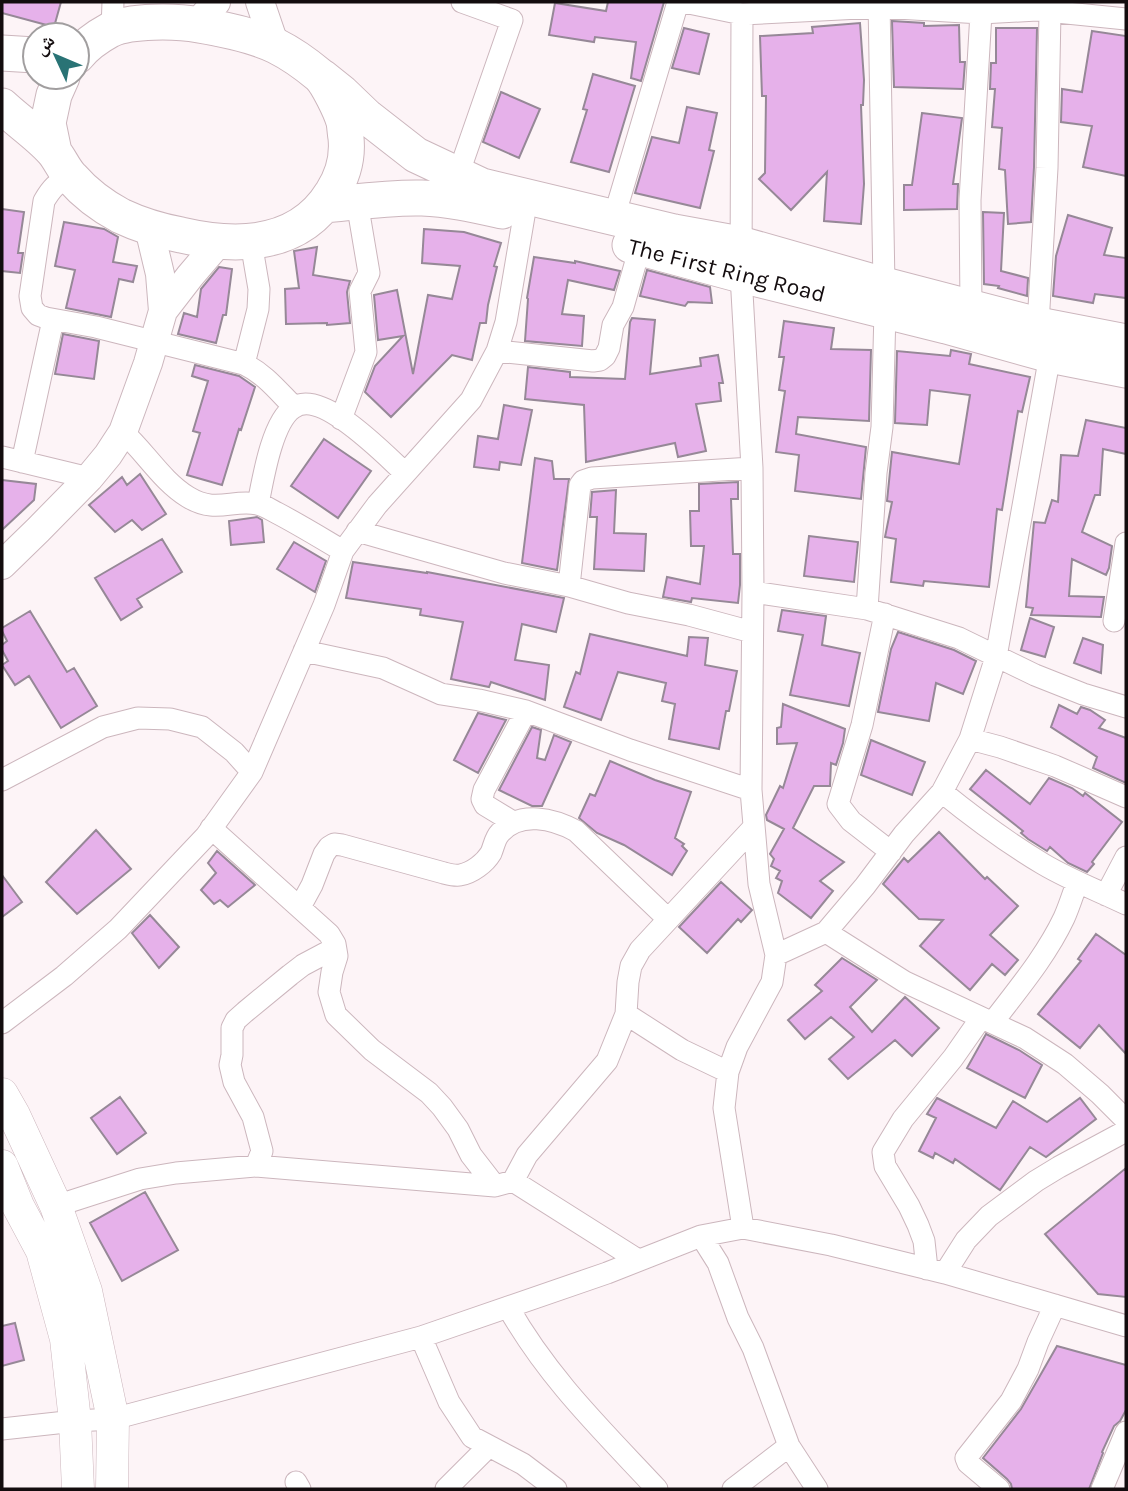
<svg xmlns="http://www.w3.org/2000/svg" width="1128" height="1491" viewBox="0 0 1128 1491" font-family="Karla,'Noto Naskh Arabic',sans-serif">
<rect width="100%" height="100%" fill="#fdf4f7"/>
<!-- building -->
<path fill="#e6b1ea" stroke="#968897" stroke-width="2" d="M2,2H61L54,27L2,13Z
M608,2H664L641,81L631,78L636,42L595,37L594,42L549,35L555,3L606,11Z
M892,21L924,23V26L959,25L960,62H965L963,89L894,87Z
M860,23L864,80L863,105H861L864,184L861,224L824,221L827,172L791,210L759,179L765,173L766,96H762L760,36L813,33L812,27Z
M684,28L709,34L699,74L672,68Z
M996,28H1037L1034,167L1031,222L1008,224L1005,170L999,169L1002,128L992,127L995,89H990L991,63H996Z
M1092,31L1126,36V176L1083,167L1092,126L1061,122L1062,89L1082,92Z
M593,74L635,86L609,172L571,162L587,110L583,109Z
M501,92L540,109L519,158L483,142Z
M687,107L717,113L709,150L714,151L700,208L635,193L652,137L679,143Z
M922,113L962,118L953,184H958L957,209L904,210V185H912Z
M2,209L24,212L18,253H23L20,273L2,271Z
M983,212L1004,213L1001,271L1028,278L1027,296L998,288L999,286L984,284Z
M1068,215L1112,228L1104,255L1126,258V298L1095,294L1093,303L1053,296L1056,256Z
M64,222L104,229L118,237L113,262L137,266L133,282L119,279L111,317L66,308L75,270L55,266Z
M424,229L464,232L501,243L494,266L497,267L488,305L486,323H480L472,360L452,355L391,417L365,392L375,366L403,336L378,340L374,295L397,290L413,374L428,295L452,299L460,266L422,263Z
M317,247L313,275L350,281L347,292L350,323L327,325V323L286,324L285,289L299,288L294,251Z
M534,257L575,263V261L620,271L614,290L568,280L562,314L584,316L582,346L525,341L528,299L527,298Z
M219,267L232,269L226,315H223L216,343L178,334L184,313L197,317L201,289Z
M647,270L710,287L712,303L688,302L685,306L640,296Z
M632,318L655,320L650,374L701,366L700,358L718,355L723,383H719L721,401L696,404L706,451L678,457L675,443L586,462L584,405L525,399L528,367L570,372V377L625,379L630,322Z
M784,321L834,328L831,349L871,350L869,421L798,417L796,434L866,447L861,499L795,491L799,455L776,452L785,391L779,390L784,357H779Z
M63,334L99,341L94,379L55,374Z
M951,350L971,354L969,364L1030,377L1022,412L1018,411L1002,510L997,509L989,587L924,581L923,586L891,582L896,539L885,537L892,502L887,501L892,452L959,464L970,395L930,390L927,425L895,423L897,351L950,356Z
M195,365L239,376L255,387L241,430L239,429L222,485L187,475L200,433L193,431L208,381L192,376Z
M504,405L532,410L521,465L500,462L499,470L474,467L478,436L498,439Z
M1086,420L1126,428V454L1103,449L1100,495H1095L1082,532L1112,546L1109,568L1106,575L1072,559L1069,596L1104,597L1101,617L1031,615L1033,608L1026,607L1034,522L1045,523L1052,500L1058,502L1061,455L1078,456Z
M324,439L371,471L338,518L291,486Z
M535,458L552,461L554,479H569L557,570L522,563Z
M140,474L166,514L142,530L132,520L115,532L89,505L122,477L127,485Z
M2,480L36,484L34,500L2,530Z
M738,482V499H731L733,554H740V585L738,603L692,598L691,602L663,597L667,577L700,584L704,546H691L690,511H699V484Z
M616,490L614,533L646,534L644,571L594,569L597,517H590L592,492Z
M257,517L262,520L264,542L231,545L229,521Z
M809,536L858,542L854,582L804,576Z
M162,539L182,572L137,599L142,607L121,620L95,578Z
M294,542L326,561L315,592L277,569Z
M353,562L427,573V572L564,598L556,632L522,624L515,660L549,665L545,700L491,682L489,687L451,679L463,622L420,615L421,609L346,598Z
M782,610L826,616L822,645L860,653L849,706L790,695L803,635L778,631Z
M30,611L67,672L74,668L97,706L61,728L29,676L15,685L2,665L8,661L2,650V645L7,641L2,631V628Z
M1030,618L1054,627L1045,657L1021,650Z
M898,632L954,650L976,661L963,694L936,683L929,721L878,712L891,649Z
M590,634L687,656L689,637L708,638L705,665L737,671L729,711H726L719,749L669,739L675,704L662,701L666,683L618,672L601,720L564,707L576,672L580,674Z
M1083,638L1103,645L1101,673L1074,663Z
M783,704L845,729L843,743L836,765L831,763L830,786H814L793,828L844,862L820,881L833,891L811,918L778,893L782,881L776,878L780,871L771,866L774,859L770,854L784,829L767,820L766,815L780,786L783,788L797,743L777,744V728L781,727Z
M1059,705L1077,714L1081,707L1090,710L1105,720L1099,728L1126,738V783L1093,768L1097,757L1051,727Z
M478,713L506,720L478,773L454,760Z
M532,727L541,730L537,758L545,760L554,735L571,742L542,806H532L499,790Z
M871,740L925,762L912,795L861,775Z
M610,761L655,780L691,792L675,838L684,844L682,846L687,851L672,875L624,845L597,833L579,818L590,794L595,796Z
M986,770L1030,804L1049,778L1072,788L1083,796L1085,793L1122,822L1092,862L1094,864L1087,872L1068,863L1050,847L1047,851L1028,839L1021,833L1023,831L970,789Z
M96,830L131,869L77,914L46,882Z
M939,832L985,879L987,877L1018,906L990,935L1018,960L1005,975L992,964L970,990L920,946L943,920L919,919L883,884L904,858L908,862Z
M217,851L255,885L228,907L220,900L214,904L201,890L216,873L208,863Z
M2,875L22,902L2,917Z
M721,882L752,910L741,922L738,919L707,953L679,927Z
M150,915L179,947L159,968L132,933Z
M1096,934L1126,955V1054L1099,1025L1080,1048L1038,1014L1081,961L1078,959Z
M842,958L877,980L850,1007L872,1032L905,997L939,1028L912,1056L895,1040L848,1079L829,1059L854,1037L831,1017L805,1039L788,1020L822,991L815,985Z
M986,1034L1019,1050L1042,1065L1025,1098L967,1068Z
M120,1097L146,1133L117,1154L91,1118Z
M937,1098L996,1128L1013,1101L1047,1122L1080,1098L1096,1119L1046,1157L1030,1147L1000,1190L955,1159L953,1163L935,1153L933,1158L919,1151L936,1118L927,1114Z
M1126,1168V1297L1098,1294L1045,1234Z
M145,1192L178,1250L122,1281L90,1223Z
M15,1323L24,1360L2,1366V1326Z
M1057,1346L1126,1365V1410L1120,1421L1114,1426L1102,1452L1103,1453L1089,1489H1012L1011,1484L1007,1479L983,1458L1021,1409Z"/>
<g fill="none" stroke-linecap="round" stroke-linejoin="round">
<defs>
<path id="minor" d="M684,2L742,14L880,7L981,13L1037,10L1126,19
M879,2L884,285
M742,14L741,275L752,468L753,592L751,790L759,884L776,955L772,982L737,1047L728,1072L724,1108L743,1228
M112,29L113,2
M458,175L512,20L462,2
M70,177C57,182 51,189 44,201L30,296L32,308L38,315L46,318L96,327L244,364C265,374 278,391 294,407
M614,217L678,2
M971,307L970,200L981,13
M1038,325L1047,168L1050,12
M497,351L593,361L600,360L605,356L609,348L613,325L623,307L640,247
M244,364L258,309L259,289L251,242
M341,419L366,352L360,291L369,273L357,202
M123,432C146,453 162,481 188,497C216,514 232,499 257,504C264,505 271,510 277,513C300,525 321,538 343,551
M2,457L89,478
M22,462L53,320
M258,504C263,479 272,422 293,408C321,387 385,455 405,473
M357,531L504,573L569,586L628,603L689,615L752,632
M569,586L580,485L583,481L592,478L752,468
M753,592L867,609L959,638L1035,675L1083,694L1126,707
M867,609L876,473L882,427L885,311
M885,614L862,725L838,804L851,821L891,852
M1114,621L1126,543
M304,651L383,668L441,694L479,700L526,711L630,750L751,790
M970,739L1000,747L1055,766L1126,797
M2,780L103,727L138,718L170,719L202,727L234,752L252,772
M942,792C974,818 1008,843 1043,864C1070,880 1099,891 1126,904
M513,822L485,805L482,799L484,790L526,711
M211,828L329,934L335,944L337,956L332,972L329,992L336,1015L372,1050L429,1093L442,1107L458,1129L471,1155L495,1186
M1106,895L1126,857
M300,907L312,885L324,854L329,847L334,844L342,845L444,873C448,874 455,876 460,875C472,873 485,863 491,853C494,846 495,838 500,833C520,810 554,819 576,831L668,919
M826,932L905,982L1025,1038L1065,1064L1100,1094L1126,1120
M776,955L826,932L865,886L904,834L942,792L970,739L996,657L1050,355
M626,1014L682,1050L728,1072
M993,1022C1018,989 1046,956 1064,918C1069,907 1073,894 1077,883
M2,1023L64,976L118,929L206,836L252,772L324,605L343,551L377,505L471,400L497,351L506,322L524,216
M256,1166L262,1151L253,1117L234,1082L230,1065L232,1055V1028L236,1020L245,1012L290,975L303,965L335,948
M513,1181L527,1155L607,1061L626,1014L628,982L631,966L640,950L753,828
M56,1206L140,1179L176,1173L256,1166L495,1186L513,1181L638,1260
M701,1236L718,1263L738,1318L753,1348L789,1446L817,1489
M927,1269L924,1241L918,1225L909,1206L885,1166L883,1152L903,1119L953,1058L981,1018
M945,1273L966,1240L989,1216L1036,1181L1059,1167L1126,1131
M508,1307C548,1378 602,1430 657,1489
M421,1337L449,1402L472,1437L523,1464L556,1489
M2,1429L75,1421L113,1419L421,1337L607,1273L701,1236L743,1228L831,1245L945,1273L1126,1326
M296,1482L300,1489
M446,1489L489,1446
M733,1489L789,1446
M999,1489L968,1463L966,1458L1011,1401L1028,1369L1038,1342L1055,1305
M1102,1489L1126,1432"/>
<path id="tertiary" d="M260,2L275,46
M197,24L216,2
M149,228L160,274L163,311
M2,565L38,530L89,478L108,455L123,432L148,363L163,311L190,276L219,242"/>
<path id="secondary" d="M2,1094L14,1115L56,1206L86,1291L113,1419L112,1489
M2,1166L18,1206L42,1251L66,1339L75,1421L78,1489"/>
<path id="primary" d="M2,53L35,55
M322,77L342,93L366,116L416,155L482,186L674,232L740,244L884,285L1038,325L1126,342
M2,106C18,121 39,135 53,151C60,159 64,170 71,177C85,193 102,206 121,216C140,225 160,231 181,235C237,248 299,247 332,193C343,176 348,158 346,138C345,133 345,127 344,122C341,111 327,82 319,75C307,65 290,53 276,46C253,35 223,29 199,25C177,21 130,20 110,30C99,36 85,46 77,56
M54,152L48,123L54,95L62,77
M325,205C356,202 391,197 422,198C449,199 475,205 502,211
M630,245L741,275L946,326L1050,355L1126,370"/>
</defs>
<!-- minor casing -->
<use href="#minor" stroke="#ccb6bd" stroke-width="23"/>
<!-- tertiary casing -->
<use href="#tertiary" stroke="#ccb6bd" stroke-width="30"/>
<!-- secondary casing -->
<use href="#secondary" stroke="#ccb6bd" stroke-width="33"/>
<!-- primary casing -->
<use href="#primary" stroke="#ccb6bd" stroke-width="37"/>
<!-- minor -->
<use href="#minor" stroke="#fff" stroke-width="21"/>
<!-- tertiary -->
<use href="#tertiary" stroke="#fff" stroke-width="28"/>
<!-- secondary -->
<use href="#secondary" stroke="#fff" stroke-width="32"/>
<!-- primary -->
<use href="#primary" stroke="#fff" stroke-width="35"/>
</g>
<g text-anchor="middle" stroke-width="5" stroke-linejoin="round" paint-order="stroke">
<!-- street labels -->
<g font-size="23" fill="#130c0e" stroke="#fff">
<text transform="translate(727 270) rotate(14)" y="8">The First Ring Road</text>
</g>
</g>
<!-- border -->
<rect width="1128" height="1491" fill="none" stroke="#130c0e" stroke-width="7"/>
<!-- north arrow -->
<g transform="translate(56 56) rotate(314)"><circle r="33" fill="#ffffff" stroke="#a19e9f" stroke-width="2"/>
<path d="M0-5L12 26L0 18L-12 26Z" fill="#297375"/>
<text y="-10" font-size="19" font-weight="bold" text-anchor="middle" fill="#130c0e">ش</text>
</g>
</svg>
